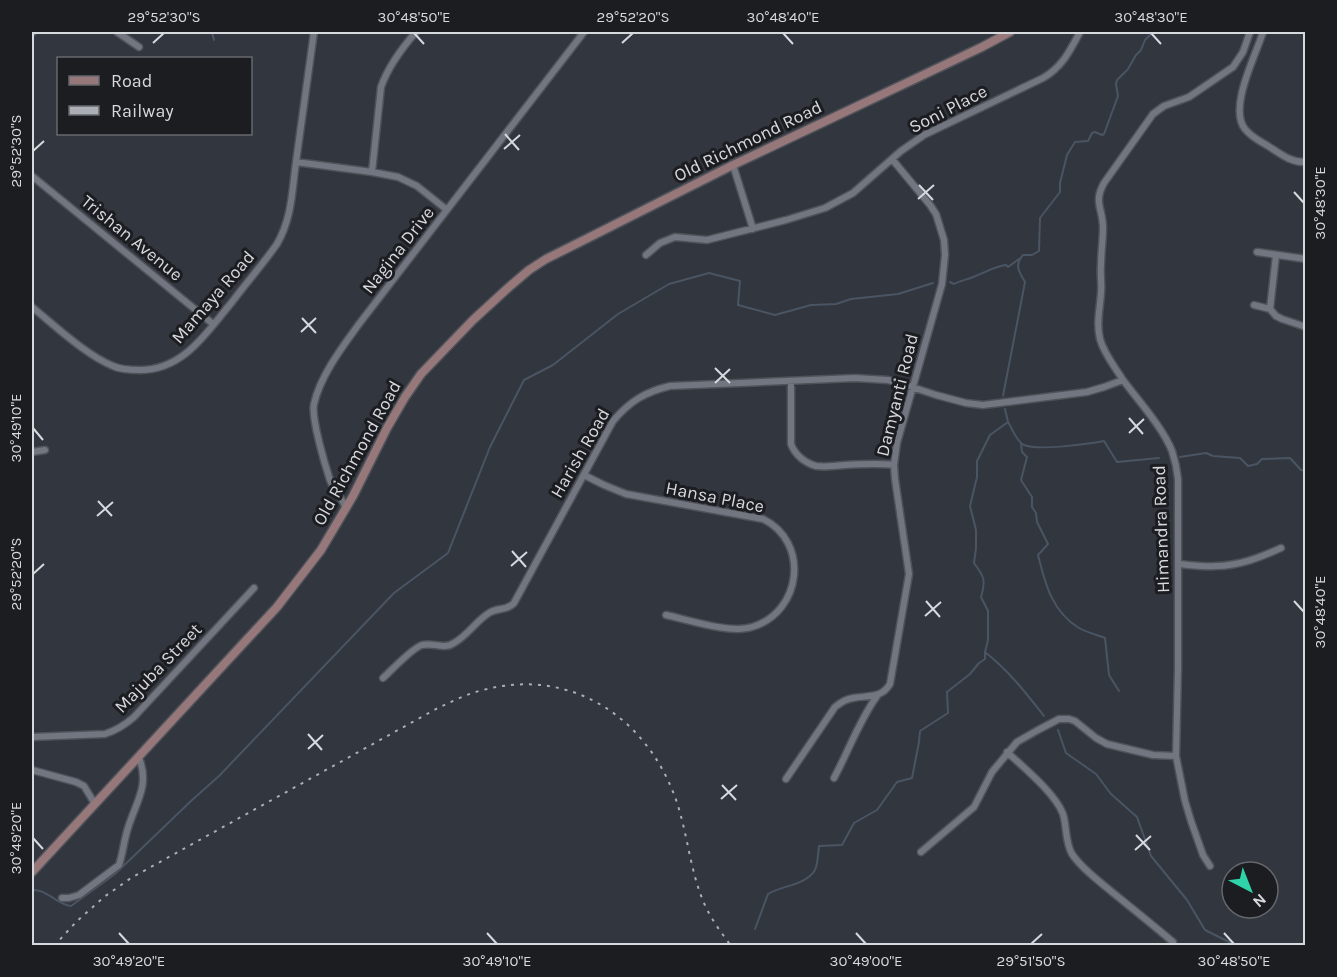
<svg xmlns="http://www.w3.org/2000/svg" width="1337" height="977" viewBox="0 0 1337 977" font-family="Karla,sans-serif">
<rect width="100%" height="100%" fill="#32363f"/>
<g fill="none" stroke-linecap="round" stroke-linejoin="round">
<!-- stream -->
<path stroke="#4a5563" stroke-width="2" d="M212,32L214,40
M950,282L954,284C961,280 967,280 973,277C984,273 995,266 1006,265L1008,267L1019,259
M1003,396L1025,282C1019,272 1014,265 1023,255H1032L1039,251L1040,218L1060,192V183L1067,155L1075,142L1088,141L1092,133L1095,132L1102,135L1104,134L1118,96L1116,84L1117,80L1128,69L1136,55L1141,50L1145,40L1153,32
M1005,409L1008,422L990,435L977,461V477L970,506L976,530V548L974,563C984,576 986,580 981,597L988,611V640L985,652C1009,671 1026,693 1044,716
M1008,422C1012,428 1016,441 1024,445C1038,451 1088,444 1104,441L1117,462L1159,458
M1021,443L1022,452L1027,457L1021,480L1032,497V507L1036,513L1037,522L1048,544L1038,555C1045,583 1052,612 1079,628C1086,632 1097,635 1105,638L1109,675L1119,691
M1180,457L1206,453L1213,456L1240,458L1248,466L1257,464L1262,459L1290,458L1301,470L1306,471
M1058,730L1066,753L1096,774L1111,794L1137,817L1151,856L1187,900L1205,930L1231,943L1233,946
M32,890C47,889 56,904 71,906L115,874L191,801L219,776L394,593L448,553L490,447L524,380L553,365L618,314L669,284L709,273L740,281L738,305L775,315L811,305L836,304L851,299L898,294L933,283
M755,929L768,894C782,885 805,886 815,870C818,864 818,853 819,846L842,845L854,823L877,810L897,782L912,778L919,742L920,731L948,713L947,692L970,674L979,663L985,659V652"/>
<defs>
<path id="street" d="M32,32H33
M117,32L139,47
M314,32L296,162L372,172L398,177L417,186L447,210
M1263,32C1256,55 1228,108 1245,129C1251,137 1260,141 1268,146C1279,153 1291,163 1306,162
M733,165L753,229
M372,172L381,87C388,67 402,48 416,32
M32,176L213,324
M1257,252L1306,259
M646,255L660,243L675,237L707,240L786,220L825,208L853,193L901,151L924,135L1043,78C1062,67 1070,51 1080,32
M1254,305L1270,309L1276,316L1282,319L1306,327
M32,307C54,325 87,356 113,366C121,370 131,370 140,370C184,370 207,332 232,302C247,282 263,264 277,244C292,218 292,191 296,162
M1270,309L1276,255
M1123,380C1115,367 1104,354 1100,339C1096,323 1100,309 1101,293C1102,284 1100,274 1101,265C1101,253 1103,240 1103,228C1103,208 1093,203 1104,183L1153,114L1164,106L1189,97L1233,67L1243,52L1250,32
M791,381V444C795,455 805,463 816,466C825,467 836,466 845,465C861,464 877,463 894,465
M32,452L45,450
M584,475L604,485L626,494L763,519C810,542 802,612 752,627C730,634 689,620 666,615
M346,509C343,498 334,491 330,480C325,465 311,418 314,404C320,376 343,346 359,324L584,32
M1178,564C1191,565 1204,567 1216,566C1239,566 1261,557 1281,548
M383,678C392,670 412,648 422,645C433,642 444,650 454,643C468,635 476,621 489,613C498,607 507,611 514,603L613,421C630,401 645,392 670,386L855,378L888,380L903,384L936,395L966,403L983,405L1087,392L1104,387L1123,380C1138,400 1163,428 1172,451C1175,460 1177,469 1178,479V668L1176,756L1185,801L1191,821L1203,855L1210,866
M32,737L105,734C117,730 125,725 134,717L254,588
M1007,752C1024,768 1055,793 1063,814C1067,827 1065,842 1072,854C1082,869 1099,881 1112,892C1133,909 1153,925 1173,942
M32,770L76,782L84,786L95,804
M834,778C849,750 859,721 877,696
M786,779L835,707C840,703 846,699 853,698C868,695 881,699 890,684L909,574L895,479L894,465L897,443L942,284L945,255L944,240L936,214L930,205L892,159
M921,852L974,807L992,772L1017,742L1038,730L1059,719H1069L1075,721L1096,738L1107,744L1153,755L1176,756
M62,898H69L79,895L119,865C123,853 124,840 128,828C136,802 150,785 139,758"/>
<path id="secondary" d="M32,872L277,607L321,550L353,496L387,428L405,397L421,374L473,320L509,287L529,270L546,259L588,238L733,165L921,76L982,47L1010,32"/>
</defs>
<!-- street casing -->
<use href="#street" stroke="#4f5259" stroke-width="9"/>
<!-- secondary casing -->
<use href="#secondary" stroke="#4f5259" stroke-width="11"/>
<!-- street -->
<use href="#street" stroke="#727680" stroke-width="6"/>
<!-- secondary -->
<use href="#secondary" stroke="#96777a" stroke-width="8"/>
<!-- rail -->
<path stroke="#abaeb4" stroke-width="2" stroke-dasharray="3 6" stroke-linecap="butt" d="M54,946L77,921L104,897L131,878L436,709C451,702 466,694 483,690C570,667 645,716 675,797C689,835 690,880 710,915C716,926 724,936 731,946"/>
</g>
<!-- ticks -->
<path fill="none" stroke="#d6d9de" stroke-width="2" d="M414,33L424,44M783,33L793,44M1151,33L1161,44M153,43L164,33M622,43L633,33M505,134L519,150M504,149L520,135M33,151L44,141M919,185L933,200M1294,192L1304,203M918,199L934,185M302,318L316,333M301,332L316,318M715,368L730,383M715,383L730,369M1129,418L1143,434M33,428L43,440M1129,433L1144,419M98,501L112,516M97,516L113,502M512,551L526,567M511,566L527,552M33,574L44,564M926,601L940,617M1294,601L1304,612M925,616L941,602M308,734L322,750M308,749L323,735M722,785L736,800M721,799L737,785M1136,835L1150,850M33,838L43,849M1135,850L1151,836M119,933L129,944M487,933L497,944M856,933L866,944M1224,933L1234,944M1031,944L1042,934"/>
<g text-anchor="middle" stroke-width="6" stroke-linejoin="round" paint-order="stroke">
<!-- street labels -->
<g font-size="18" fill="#d6d9de" stroke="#1b1d21">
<text transform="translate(948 109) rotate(-27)" y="6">Soni Place</text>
<text transform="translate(748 141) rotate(-26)" y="6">Old Richmond Road</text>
<text transform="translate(132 238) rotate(39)" y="6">Trishan Avenue</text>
<text transform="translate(398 250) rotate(-52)" y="6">Nagina Drive</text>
<text transform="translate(213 297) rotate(-49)" y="6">Mamaya Road</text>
<text transform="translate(897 395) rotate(-76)" y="6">Damyanti Road</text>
<text transform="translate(357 453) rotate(-61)" y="6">Old Richmond Road</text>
<text transform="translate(580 453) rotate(-60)" y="6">Harish Road</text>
<text transform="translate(715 497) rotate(11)" y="6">Hansa Place</text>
<text transform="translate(1161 529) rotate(-92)" y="6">Himandra Road</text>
<text transform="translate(158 668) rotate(-46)" y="6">Majuba Street</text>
</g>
</g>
<!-- border -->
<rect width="1337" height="977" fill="none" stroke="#1b1d21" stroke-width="66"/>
<!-- legend -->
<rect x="57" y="57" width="195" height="78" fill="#1b1d21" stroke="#66686d" stroke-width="1.5"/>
<rect x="69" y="76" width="30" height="9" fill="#96777a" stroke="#66686d" stroke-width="1.5"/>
<text x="111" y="87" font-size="18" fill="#d6d9de">Road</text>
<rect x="69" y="106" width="30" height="9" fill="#abaeb4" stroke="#66686d" stroke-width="1.5"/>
<text x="111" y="117" font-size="18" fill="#d6d9de">Railway</text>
<!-- north arrow -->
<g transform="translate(1250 890) rotate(138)"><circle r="28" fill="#1b1d21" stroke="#66686d" stroke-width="1.5"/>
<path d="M0-4.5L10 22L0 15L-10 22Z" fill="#30d4aa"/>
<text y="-9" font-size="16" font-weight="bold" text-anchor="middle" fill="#d6d9de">N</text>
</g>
<rect x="33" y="33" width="1271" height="911" fill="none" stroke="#d6d9de" stroke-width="2"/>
<g font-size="15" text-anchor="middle" fill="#d6d9de">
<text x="164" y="22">29°52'30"S</text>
<text x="414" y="22">30°48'50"E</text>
<text x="633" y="22">29°52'20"S</text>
<text x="783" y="22">30°48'40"E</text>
<text x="1151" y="22">30°48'30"E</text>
<text transform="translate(16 151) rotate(-90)" y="5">29°52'30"S</text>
<text transform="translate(1320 203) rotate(-90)" y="5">30°48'30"E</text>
<text transform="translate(16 428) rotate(-90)" y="5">30°49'10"E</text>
<text transform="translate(16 574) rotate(-90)" y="5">29°52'20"S</text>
<text transform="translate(1320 612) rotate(-90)" y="5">30°48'40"E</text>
<text transform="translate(16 838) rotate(-90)" y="5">30°49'20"E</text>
<text x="129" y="966">30°49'20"E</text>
<text x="497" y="966">30°49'10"E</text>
<text x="866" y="966">30°49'00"E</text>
<text x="1031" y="966">29°51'50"S</text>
<text x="1234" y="966">30°48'50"E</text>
</g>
</svg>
